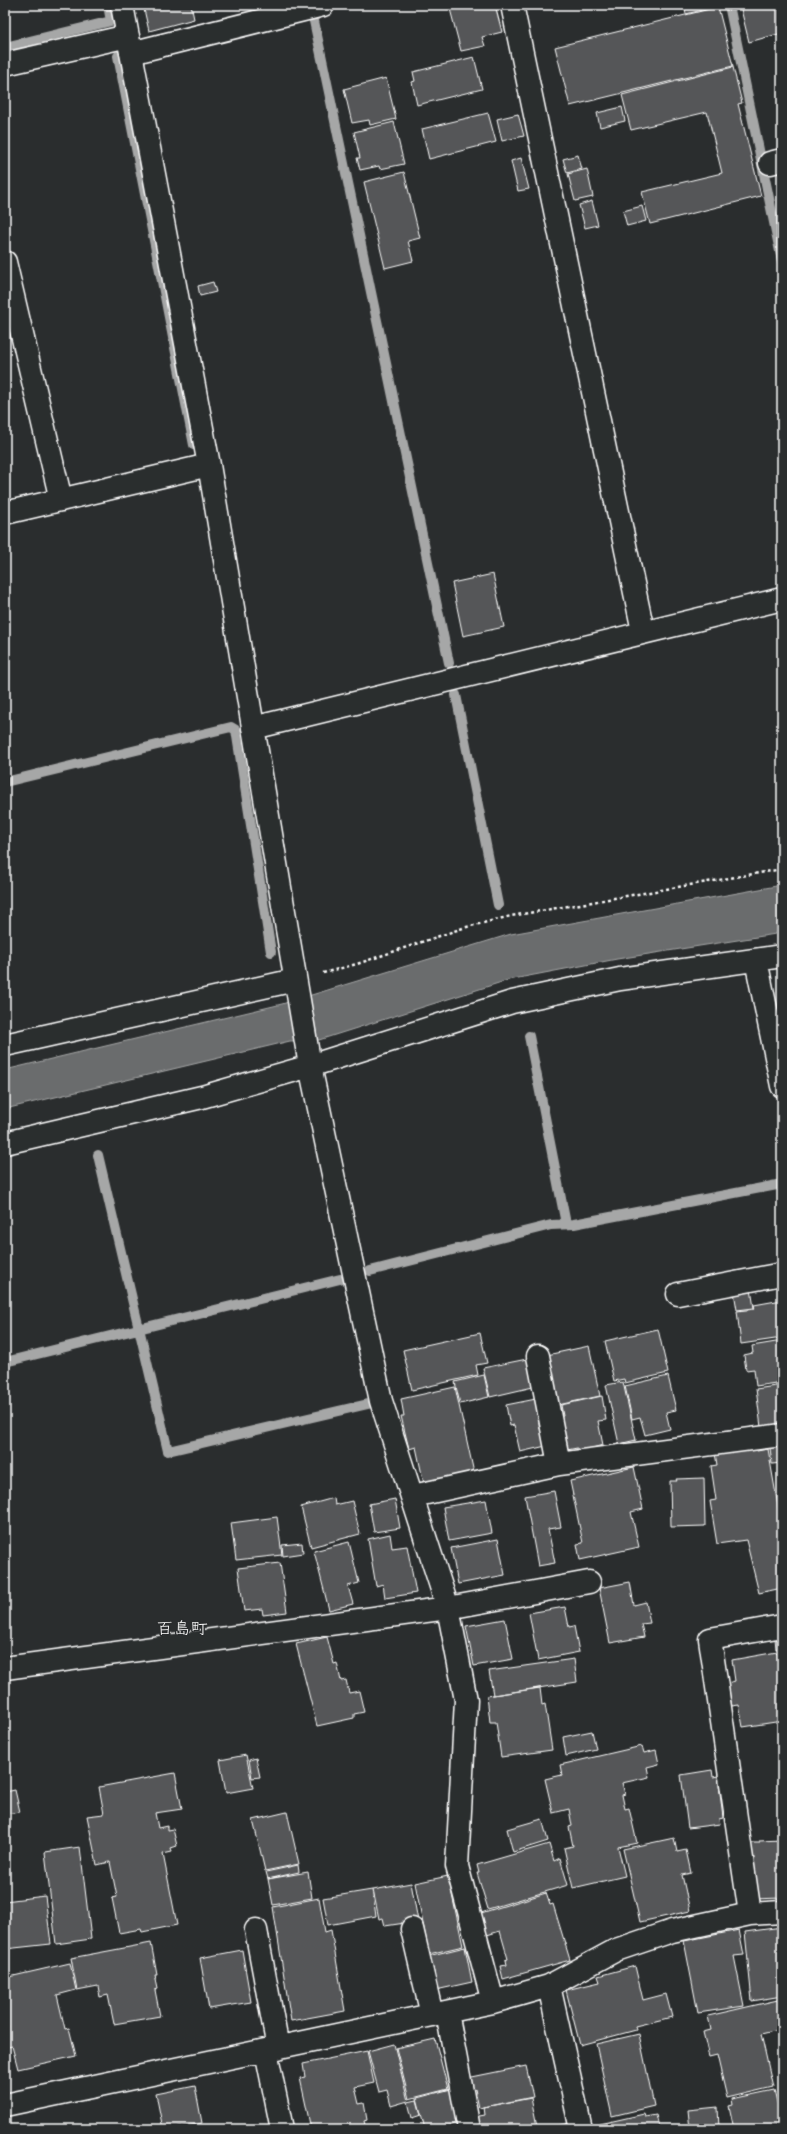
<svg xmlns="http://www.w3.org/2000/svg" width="787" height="2134" viewBox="0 0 787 2134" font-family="'Comic Neue','Klee One',sans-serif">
<rect width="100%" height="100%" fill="#2a2d2e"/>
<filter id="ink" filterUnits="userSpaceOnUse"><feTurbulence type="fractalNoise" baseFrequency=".025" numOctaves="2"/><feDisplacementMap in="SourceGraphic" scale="8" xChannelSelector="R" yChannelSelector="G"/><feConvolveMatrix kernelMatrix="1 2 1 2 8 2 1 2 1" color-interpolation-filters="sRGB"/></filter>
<g filter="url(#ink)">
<!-- water -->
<path fill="#6a6c6d" stroke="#a6a7a7" d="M782,885V933L617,959L508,980L319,1040L290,1041L5,1109V1070L282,1004L511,934Z"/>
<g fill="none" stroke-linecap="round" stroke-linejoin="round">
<!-- stream -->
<path stroke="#a6a7a7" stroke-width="10" d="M729,5L782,261
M314,21L449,663
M5,47L111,21L108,5
M118,56L194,445
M456,695L498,905
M5,782L231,727L236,730L271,952
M529,1036L566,1224
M98,1155L168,1451L368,1404
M370,1271L551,1225L574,1224L782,1184
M5,1362L340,1279"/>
</g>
<!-- building -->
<path fill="#555758" stroke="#fff" d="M143,5H191L194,19L149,31Z
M449,5H495L502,32L482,37L485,46L461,51Z
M684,5H718V6L686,14Z
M740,5H782V33L749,42Z
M718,7L733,66L570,106L555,47Z
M474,57L482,89L417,105L412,82L415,81L413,72Z
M733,67L742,103L738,104L761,196L650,224L642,192L722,173L707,112L631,130L622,95Z
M386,78L396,119L370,125L369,120L352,123L344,89Z
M622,107L625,121L600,127L597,113Z
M488,113L496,142L429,159L422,129Z
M518,114L524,136L502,141L497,119Z
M394,122L404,164L380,169L379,166L360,170L357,158H360L354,132Z
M578,155L582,169L567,173L563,159Z
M521,158L529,189L518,191L511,161Z
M587,169L593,197L575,201L568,174Z
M404,172L420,238L408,241L413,261L385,268L364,182Z
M592,201L598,225L585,228L579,205Z
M642,206L646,221L627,226L623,211Z
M213,282L216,292L200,296L198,286Z
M493,574L504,627L463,636L452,583Z
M751,1289L754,1308L737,1310L734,1292Z
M782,1300V1338L741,1344L737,1311L755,1309L754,1305Z
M658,1329L668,1373L625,1383L624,1379L614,1381L605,1341Z
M480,1333L487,1363L476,1365L478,1375L412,1390L403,1350Z
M782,1341V1382L756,1386L754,1369L746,1370L744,1355L753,1353L752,1346Z
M589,1346L600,1396L558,1405L547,1355Z
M527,1359L533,1387L490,1397L483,1368Z
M484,1375L489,1397L460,1404L455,1382Z
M668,1376L676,1410L666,1412L670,1429L645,1435L640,1417L632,1419L625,1386Z
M623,1382L636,1440L619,1444L606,1385Z
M782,1385V1424L761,1427L756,1389Z
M455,1387L474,1473L424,1484L416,1447L409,1449L401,1416H404L401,1399Z
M602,1396L606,1420L598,1421L603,1445L578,1452L577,1448L567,1450L559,1417L563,1416L561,1405Z
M536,1399L546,1446L520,1452L514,1425L510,1426L506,1405Z
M756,1446L757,1451L768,1449L782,1529V1588L759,1593L746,1540L717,1544L710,1501L716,1500L711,1466L717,1465L715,1453Z
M782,1447V1463L772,1464L770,1448Z
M634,1467L643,1509L631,1512L639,1547L580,1560L577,1544L583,1543L570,1481Z
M704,1478L705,1526L671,1527L670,1481H677L676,1479Z
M554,1491L561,1527L548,1529L555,1563L538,1566L525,1496Z
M334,1498L335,1505L352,1501L360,1534L311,1547L301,1507Z
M395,1499L400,1528L374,1532L369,1504Z
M486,1500L492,1533L449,1541L443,1507Z
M277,1517L282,1555L236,1560L231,1523Z
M390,1534L392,1548L407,1546L416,1593L385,1598L383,1584L376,1586L368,1539Z
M498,1539L505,1575L458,1584L451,1548Z
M349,1542L359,1583L348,1586L353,1604L329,1610L314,1551Z
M302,1543L303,1553L283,1556L282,1545Z
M280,1563L287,1612L263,1615L262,1609L244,1611L238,1568Z
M630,1582L634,1605L646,1602L650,1623L641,1624L644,1637L610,1643L599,1588Z
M565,1607L569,1627L574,1626L579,1652L538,1660L529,1613Z
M505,1619L513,1659L474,1666L466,1626Z
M327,1637L334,1664L337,1663L341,1681L346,1680L349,1693L359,1691L364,1712L354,1714V1718L317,1726L296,1644Z
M781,1637L782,1648L776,1649L775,1638Z
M777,1652L782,1679V1721L743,1727L739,1705L732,1706L727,1683L735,1681L732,1660Z
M574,1659L577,1682L493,1695L489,1671Z
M540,1688L542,1705L545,1704L552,1750L501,1757L496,1722H490L487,1696Z
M592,1731L596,1749L566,1756L563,1737Z
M642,1746L644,1753L656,1750L659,1764L647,1767L649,1777L622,1783L625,1794L622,1795L625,1809L629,1808L637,1843L618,1847L625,1876L573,1888L564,1848L573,1846L569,1827L572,1826L569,1809L553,1813L545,1779L562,1775L560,1765Z
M246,1755L253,1788L226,1793L220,1760Z
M256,1758L260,1777L252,1778L249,1760Z
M712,1770L713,1777L718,1776L723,1818L719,1819L720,1824L688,1828L681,1775Z
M175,1773L182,1809L155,1813L158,1828L167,1826V1830L173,1829L177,1846L171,1848L172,1852L163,1854L177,1925L142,1932L141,1929L119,1933L112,1898L117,1897L110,1862L97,1865L87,1816L104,1814L99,1787Z
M15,1790L20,1812L5,1814V1792Z
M287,1812L299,1864L265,1871L253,1820Z
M542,1819L548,1841L513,1852L507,1829Z
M674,1838L677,1852L686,1850L691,1873L682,1875L690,1911L640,1922L623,1849Z
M782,1840V1898L753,1899L748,1843H759V1841Z
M549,1844L554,1861L560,1858L568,1885L488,1909L477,1873H479L477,1865Z
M80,1847L91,1939L56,1944L45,1852Z
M298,1865L299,1872L268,1879L266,1872Z
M308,1872L312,1898L273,1905L268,1879Z
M448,1876L463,1946L429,1954L415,1883Z
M411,1883L418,1921L385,1926L383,1918L379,1919L373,1890Z
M372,1890L376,1916L328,1925L323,1898Z
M546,1893L550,1905L553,1904L570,1960L503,1979L500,1966L506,1965L505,1960L508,1959L500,1931L487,1935L481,1913Z
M45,1896L51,1944L5,1949V1901Z
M319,1898L325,1932L331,1930L345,2011L291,2021L273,1907Z
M782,1927V1996L752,2001L745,1932Z
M739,1930L744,1955L734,1956L744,2006L698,2013L684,1941Z
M151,1943L157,1975H155L158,1989L155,1990L160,2016L114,2024L108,1995L100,1997L98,1986L77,1990L71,1958Z
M465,1947L472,1982L436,1990L428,1956Z
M242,1950L251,2002L209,2009L200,1958Z
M70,1963L76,1990L57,1995L65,2029L69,2028L76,2056L18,2069L12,2046L5,2048V2028L8,2027L5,2015V1978Z
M635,1966L643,2000L666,1994L672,2017L635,2026L636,2030L580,2045L566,1990L600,1982L598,1976Z
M782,1999V2029L761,2034L773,2087L727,2098L717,2055L709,2057L703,2032L711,2030L708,2016Z
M639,2034L654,2106L612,2116L596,2044Z
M435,2039L448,2089L409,2099L396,2048Z
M394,2044L408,2101L391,2106L387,2090L379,2092L368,2051Z
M367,2051L374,2083L355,2087L359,2104L364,2103L367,2120L364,2121L366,2129H311L300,2078L305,2077L303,2064Z
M526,2066L533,2097L479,2108L475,2089L470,2091L467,2078Z
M195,2086L202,2123L174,2129H163L156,2094Z
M451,2089L459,2123L437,2129H425L417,2098Z
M774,2090L780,2114H782V2129H734L729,2106L733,2105L732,2099Z
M531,2098L537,2127L528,2129H476L474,2117L485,2115L484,2107Z
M417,2100L421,2115L412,2118L408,2102Z
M718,2107L719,2129H690L688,2110Z
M644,2114L645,2117L656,2115L659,2127L599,2129H601L600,2124Z
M570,2123L571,2129H541Z"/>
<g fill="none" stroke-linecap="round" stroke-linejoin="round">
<defs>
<path id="minor" d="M122,5L209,465L310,1066L381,1401L448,1608L466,1700L457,1866L493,2002
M512,5L643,631
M131,53L323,5
M5,64L128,36
M770,163L782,160
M5,262L61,500
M5,513L209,465
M253,728L782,599
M756,960L782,1086
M5,1045L295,980
M5,1143L202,1097L310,1066L512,1002L620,979L782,956
M678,1294L782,1274
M538,1356L559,1464
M413,1496L559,1464L782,1435
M5,1668L448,1608L589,1582
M750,1914L710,1639L782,1626
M412,1929L432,2015
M256,1930L278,2048
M549,1986L581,2129
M447,2012L469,2129
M266,2051L282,2129
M5,2105L493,2002L549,1986L616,1950L672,1931L750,1914L782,1912"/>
</defs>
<!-- minor casing -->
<use href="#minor" stroke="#fff" stroke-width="25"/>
<!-- path -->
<path stroke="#fff" stroke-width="2.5" stroke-dasharray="3 3" stroke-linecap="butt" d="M323,973L357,964L463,928L511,916L782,869"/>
<!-- minor -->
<use href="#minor" stroke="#2a2d2e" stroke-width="22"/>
</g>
</g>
<g text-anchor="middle" stroke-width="3" stroke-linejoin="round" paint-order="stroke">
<!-- quarter labels -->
<g font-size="17" fill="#fff" stroke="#2a2d2e">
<text x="182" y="1634">百島町</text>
</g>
</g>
<!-- margin -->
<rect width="787" height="2134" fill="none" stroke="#2a2d2e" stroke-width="20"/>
<rect x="10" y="10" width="767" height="2114" fill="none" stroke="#fff" stroke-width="1.5" filter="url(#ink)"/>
</svg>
